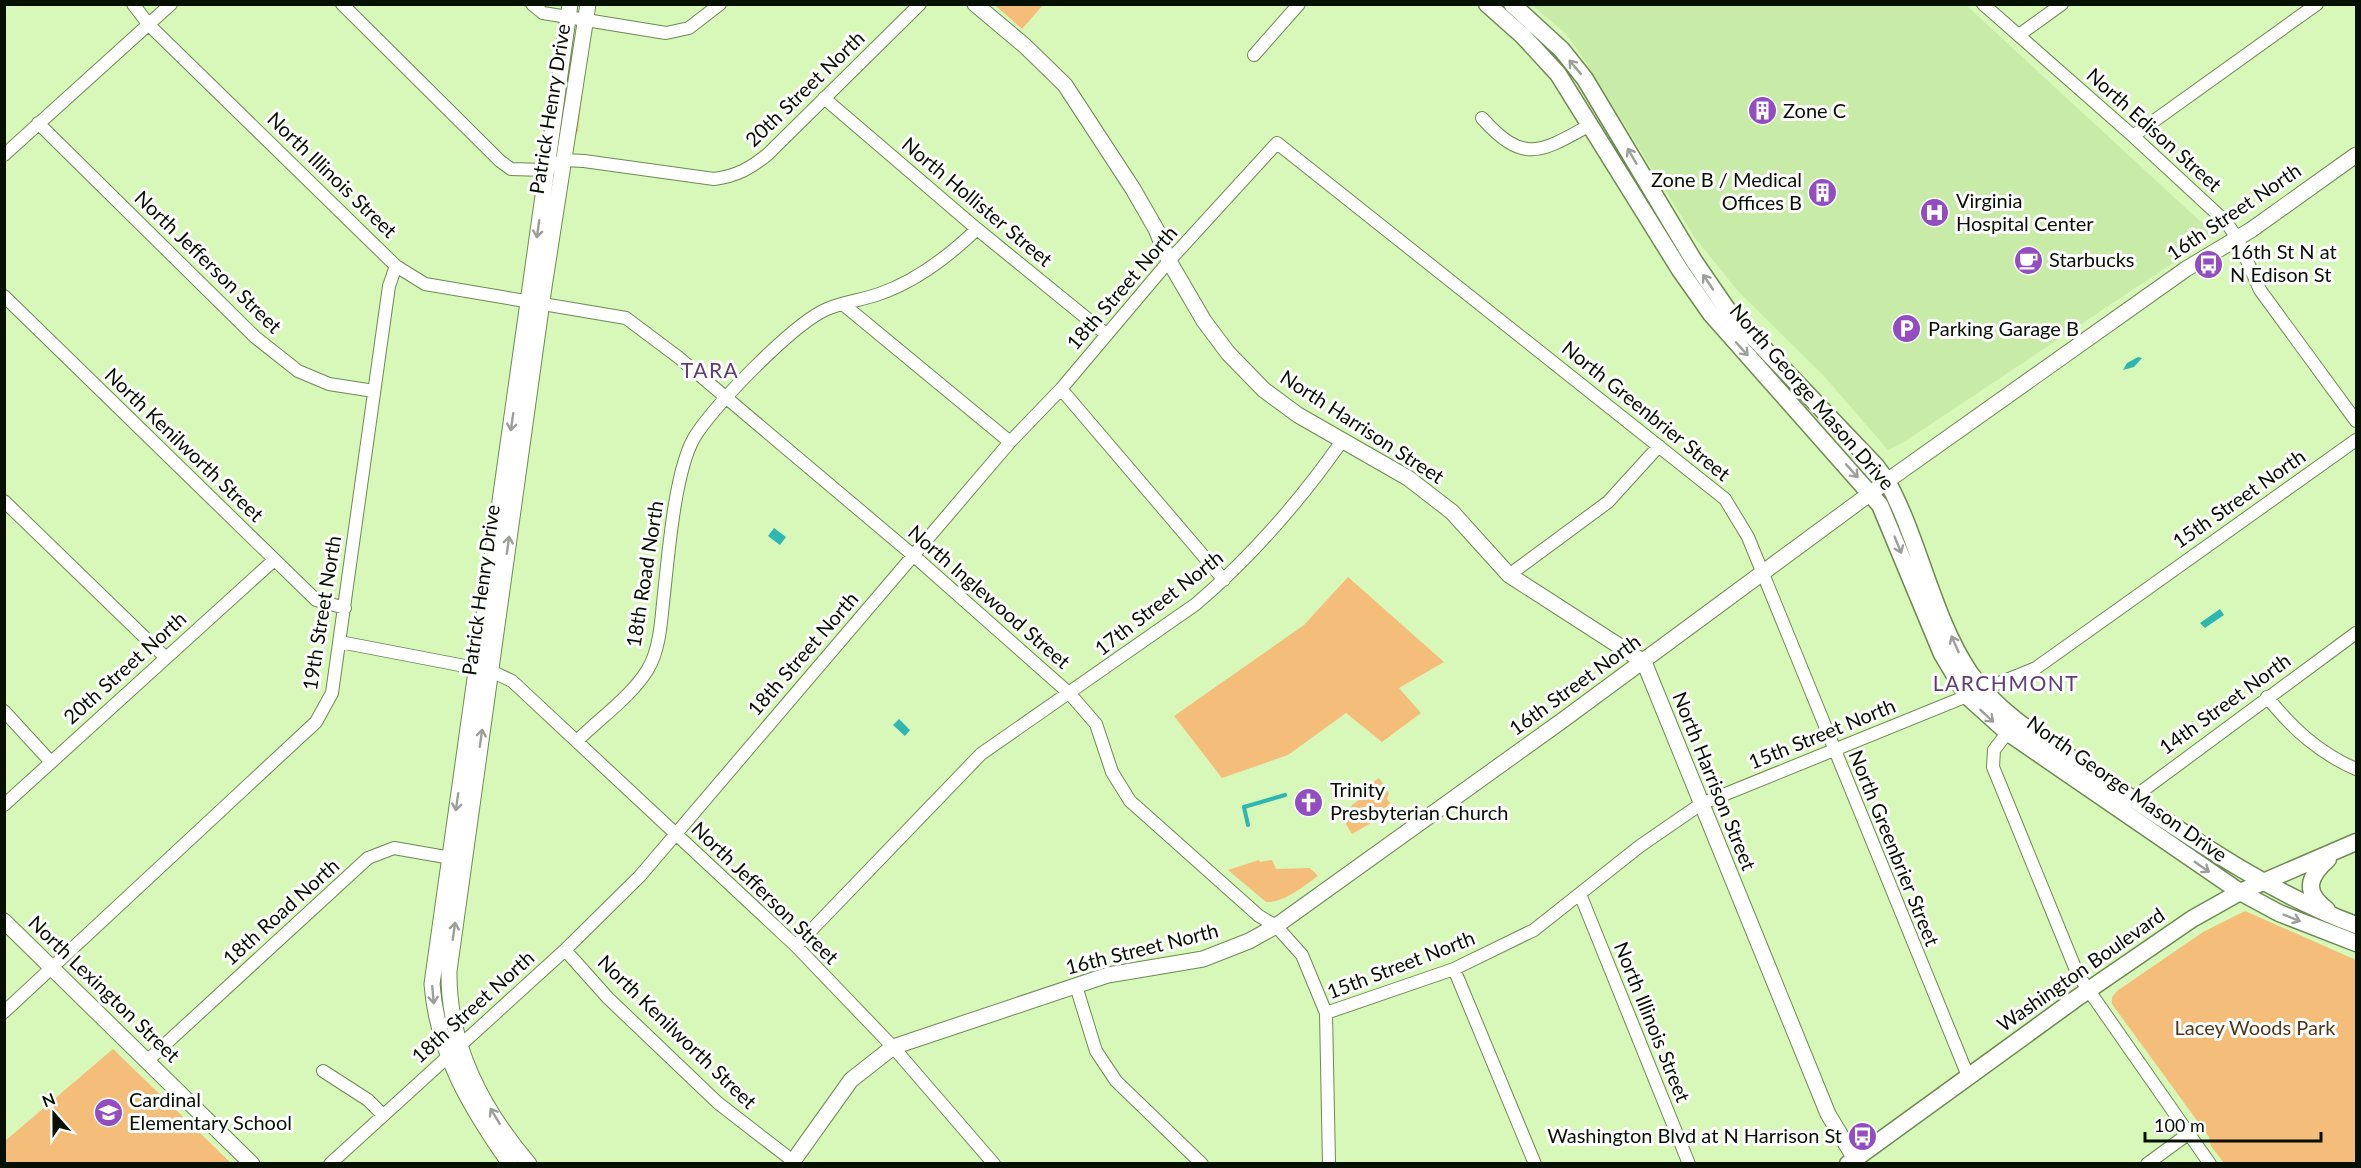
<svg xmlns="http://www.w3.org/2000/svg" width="2361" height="1168" viewBox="0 0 2361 1168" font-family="Lato,sans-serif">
<rect width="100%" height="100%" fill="#d7f8b9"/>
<!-- built -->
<path fill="#c8eca7" d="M1532,5H1966L2215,235L1904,442L1888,450L1823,375L1738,291L1695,238L1580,53L1565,33Z"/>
<!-- green -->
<path fill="#f5bd7a" d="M995,5H1043L1022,29Z
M588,41L578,131L573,140Z
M1348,577L1444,662L1399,688L1421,713L1382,742L1346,713L1288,755L1222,778L1174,716L1304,625Z
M1379,778L1389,793L1387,799L1390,803L1371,823L1352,834L1344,821L1352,805L1371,791L1368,786Z
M1259,860L1260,862L1272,860L1276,869L1310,868L1318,876C1304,886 1284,903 1266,902L1228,870Z
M2245,911L2356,960V1163H2224L2211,1146L2209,1137L2112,1004V997L2117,991L2203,932Z
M113,1049L231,1163H5V1141Z"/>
<!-- water -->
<path fill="#30b6b0" d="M2138,357L2142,358L2134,367L2123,370L2127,363Z
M774,528L786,537L780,545L768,536Z
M2220,609L2224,615L2205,628L2200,623Z
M899,719L910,730L905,736L893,725Z"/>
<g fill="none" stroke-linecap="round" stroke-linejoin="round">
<!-- stream -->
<path stroke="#30b6b0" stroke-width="4" d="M1248,825L1244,807L1285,795"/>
<defs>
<path id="minor" d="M133,4L149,25L396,266L425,284L626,318L678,357L914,556L1070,694L1096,724L1112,772L1130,801L1259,916L1276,926L1302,955L1326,1013L1329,1164
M342,4L500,161L511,169L546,170L563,160L584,161L714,179C737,176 751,168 768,154L920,4
M532,4L543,13L666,33L689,28L720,4
M1983,4L2133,136L2226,222L2237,238L2260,290L2356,421
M2019,35L2062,4
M1254,55L1299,4
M824,98L977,229L1106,334
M1482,118C1524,165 1541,152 1590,125
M38,123L255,337L298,371L329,384L374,391
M2133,136L2317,4
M4,155L171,4
M4,296L316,600L345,608
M844,305L1010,442
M1061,389L1224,580
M4,501L166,658
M1509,575L1608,502L1659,446
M340,642L491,671L512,681L796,946L893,1047L994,1164
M2267,697C2293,729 2319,753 2356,769
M4,711L50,761
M2011,728L1994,750L1993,767L2078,975L2210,1164
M578,740C600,718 632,696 648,669C659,651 661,624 663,603C668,560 674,473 694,438C712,407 794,323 827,309C843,302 862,300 879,294C917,281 949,256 977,229
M2126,803L2356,633
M4,805L273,561
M1580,894L1689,1164
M796,946L981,754L1196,604C1252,556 1300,501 1342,441
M565,950L608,998L718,1103L793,1161
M1454,969L1535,1164
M1076,986L1096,1051L1116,1081L1202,1164
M4,1012L316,722L332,693L389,286L396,266
M1326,1013L1454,969L1534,930L1640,846L1701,804L2036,668L2356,440
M147,1061L368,858L394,848L457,859
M323,1071L368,1100L382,1114
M330,1164L565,950L640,876L1010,442L1061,389L1169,261L1277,143L1725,499L1748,537L1968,1076
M2147,1164L2188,1134"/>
<path id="tertiary" d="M975,4L1025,46L1065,85L1133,189L1156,229L1169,261L1204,321L1228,353L1264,390L1298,415L1408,478L1452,512L1509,575L1644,662L1828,1114L1858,1164
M4,921L252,1164
M510,1164C471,1109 437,1052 432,984L570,4
M529,1164C482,1109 448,1043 449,971L544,287L588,4
M791,1164L851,1080L893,1047L1108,975L1203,959L1249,941L1276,926L1563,720L1887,481L2186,269L2251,230L2356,155"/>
<path id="secondary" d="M1487,4L1523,36L1558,74L1680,270L1711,314L1880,505L1942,654L1967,696L2007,732L2240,892L2279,913L2356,943
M1512,4L1562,50L1585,79L1694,261L1729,312L1876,466L1887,481C1919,539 1933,619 1970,673C2001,718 2053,745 2097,775C2180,830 2262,890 2356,925
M2327,910C2303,892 2308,877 2328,859
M1848,1164L2074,1000L2192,919L2240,892L2356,842"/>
</defs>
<!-- minor casing -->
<use href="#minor" stroke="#6d8a51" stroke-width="14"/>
<!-- tertiary casing -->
<use href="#tertiary" stroke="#6d8a51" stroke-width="17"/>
<!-- secondary casing -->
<use href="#secondary" stroke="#6d8a51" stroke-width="19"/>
<!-- minor -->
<use href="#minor" stroke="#fff" stroke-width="12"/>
<!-- tertiary -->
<use href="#tertiary" stroke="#fff" stroke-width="15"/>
<!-- secondary -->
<use href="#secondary" stroke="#fff" stroke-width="16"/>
</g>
<!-- one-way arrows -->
<defs><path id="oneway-shaft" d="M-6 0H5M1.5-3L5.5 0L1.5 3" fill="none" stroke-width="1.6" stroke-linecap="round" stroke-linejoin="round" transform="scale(1.5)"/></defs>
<g stroke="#9b9f99">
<use href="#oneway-shaft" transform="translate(1575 67) rotate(-130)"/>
<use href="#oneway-shaft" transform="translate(1632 156) rotate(-120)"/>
<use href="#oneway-shaft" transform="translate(538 229) rotate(98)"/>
<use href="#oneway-shaft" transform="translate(1708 282) rotate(-124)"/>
<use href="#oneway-shaft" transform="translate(1742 349) rotate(48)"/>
<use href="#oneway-shaft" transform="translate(512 422) rotate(98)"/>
<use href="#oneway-shaft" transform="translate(1852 471) rotate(48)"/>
<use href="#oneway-shaft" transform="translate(508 545) rotate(-82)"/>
<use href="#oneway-shaft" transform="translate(1898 545) rotate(68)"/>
<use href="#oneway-shaft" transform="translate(1955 644) rotate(-114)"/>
<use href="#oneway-shaft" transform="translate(1987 716) rotate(43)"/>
<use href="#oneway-shaft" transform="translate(481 738) rotate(-82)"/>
<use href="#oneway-shaft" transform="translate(457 802) rotate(98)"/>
<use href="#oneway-shaft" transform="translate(2202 867) rotate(35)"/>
<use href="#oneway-shaft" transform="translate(2292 918) rotate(22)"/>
<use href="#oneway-shaft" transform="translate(454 931) rotate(-82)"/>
<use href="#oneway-shaft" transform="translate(433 995) rotate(85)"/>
<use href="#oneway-shaft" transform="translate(495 1116) rotate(-121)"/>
</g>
<!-- icons -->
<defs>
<symbol id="building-disc" viewBox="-11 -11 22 22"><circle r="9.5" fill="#944dc0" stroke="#fff"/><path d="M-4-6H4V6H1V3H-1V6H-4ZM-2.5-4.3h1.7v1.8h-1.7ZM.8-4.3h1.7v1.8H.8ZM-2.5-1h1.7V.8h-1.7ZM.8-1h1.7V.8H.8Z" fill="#fff"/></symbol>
<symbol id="hospital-disc" viewBox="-11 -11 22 22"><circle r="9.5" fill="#944dc0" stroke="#fff"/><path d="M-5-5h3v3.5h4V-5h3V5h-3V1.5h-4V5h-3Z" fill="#fff"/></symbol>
<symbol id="cafe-disc" viewBox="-11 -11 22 22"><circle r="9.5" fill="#944dc0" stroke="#fff"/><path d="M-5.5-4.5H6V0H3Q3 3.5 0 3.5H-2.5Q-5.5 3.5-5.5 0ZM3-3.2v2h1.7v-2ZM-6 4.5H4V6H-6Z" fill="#fff"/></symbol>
<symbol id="bus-disc" viewBox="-11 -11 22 22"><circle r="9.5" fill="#944dc0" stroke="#fff"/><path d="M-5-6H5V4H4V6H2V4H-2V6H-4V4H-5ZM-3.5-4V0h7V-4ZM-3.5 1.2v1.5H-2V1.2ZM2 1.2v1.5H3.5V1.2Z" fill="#fff"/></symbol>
<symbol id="parking-disc" viewBox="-11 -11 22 22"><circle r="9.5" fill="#944dc0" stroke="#fff"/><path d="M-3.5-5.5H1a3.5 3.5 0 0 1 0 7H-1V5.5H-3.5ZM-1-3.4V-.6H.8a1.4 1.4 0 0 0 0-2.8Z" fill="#fff"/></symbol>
<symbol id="church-disc" viewBox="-11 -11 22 22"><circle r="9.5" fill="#944dc0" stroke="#fff"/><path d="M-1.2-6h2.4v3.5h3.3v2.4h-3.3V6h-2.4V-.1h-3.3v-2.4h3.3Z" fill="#fff"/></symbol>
<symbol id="school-disc" viewBox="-11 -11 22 22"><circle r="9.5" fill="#944dc0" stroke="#fff"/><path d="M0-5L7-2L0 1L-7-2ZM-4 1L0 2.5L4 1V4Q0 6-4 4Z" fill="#fff"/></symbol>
</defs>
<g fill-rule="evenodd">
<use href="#building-disc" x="1746" y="94" width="33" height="33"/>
<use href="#building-disc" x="1806" y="176" width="33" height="33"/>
<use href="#hospital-disc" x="1918" y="196" width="33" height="33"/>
<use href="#cafe-disc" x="2012" y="244" width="33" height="33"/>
<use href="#bus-disc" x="2192" y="248" width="33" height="33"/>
<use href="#parking-disc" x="1890" y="312" width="33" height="33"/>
<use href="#church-disc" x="1292" y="786" width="33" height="33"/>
<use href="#school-disc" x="92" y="1096" width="33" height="33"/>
<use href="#bus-disc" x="1846" y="1120" width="33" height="33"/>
</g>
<g text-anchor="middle" stroke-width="6" stroke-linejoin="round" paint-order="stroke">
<!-- street labels -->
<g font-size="20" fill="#061000" stroke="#fff">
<text transform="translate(805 89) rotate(-44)" y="7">20th Street North</text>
<text transform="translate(550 109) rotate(-81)" y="7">Patrick Henry Drive</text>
<text transform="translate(2154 130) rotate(42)" y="7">North Edison Street</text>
<text transform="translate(332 175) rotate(44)" y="7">North Illinois Street</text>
<text transform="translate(977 202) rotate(40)" y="7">North Hollister Street</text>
<text transform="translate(2234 212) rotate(-34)" y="7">16th Street North</text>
<text transform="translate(208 262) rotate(44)" y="7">North Jefferson Street</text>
<text transform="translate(1122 288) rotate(-49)" y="7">18th Street North</text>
<text transform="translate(1812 397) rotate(49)" y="7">North George Mason Drive</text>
<text transform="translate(1646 411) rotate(39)" y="7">North Greenbrier Street</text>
<text transform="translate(1362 427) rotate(33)" y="7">North Harrison Street</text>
<text transform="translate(184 445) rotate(44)" y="7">North Kenilworth Street</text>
<text transform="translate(2239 499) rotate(-35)" y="7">15th Street North</text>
<text transform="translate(645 574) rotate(-81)" y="7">18th Road North</text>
<text transform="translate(481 590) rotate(-82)" y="7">Patrick Henry Drive</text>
<text transform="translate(989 597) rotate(41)" y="7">North Inglewood Street</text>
<text transform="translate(1159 603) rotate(-38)" y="7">17th Street North</text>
<text transform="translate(322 613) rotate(-81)" y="7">19th Street North</text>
<text transform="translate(803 654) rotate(-49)" y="7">18th Street North</text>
<text transform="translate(125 668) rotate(-42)" y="7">20th Street North</text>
<text transform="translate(1575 685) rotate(-36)" y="7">16th Street North</text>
<text transform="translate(2225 704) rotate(-36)" y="7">14th Street North</text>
<text transform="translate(1822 734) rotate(-22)" y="7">15th Street North</text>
<text transform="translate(1714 781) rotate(68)" y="7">North Harrison Street</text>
<text transform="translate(2127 789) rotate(35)" y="7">North George Mason Drive</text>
<text transform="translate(1894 848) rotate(68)" y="7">North Greenbrier Street</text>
<text transform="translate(765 893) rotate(44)" y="7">North Jefferson Street</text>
<text transform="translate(281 912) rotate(-42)" y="7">18th Road North</text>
<text transform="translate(1142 949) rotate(-14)" y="7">16th Street North</text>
<text transform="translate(1401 965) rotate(-21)" y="7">15th Street North</text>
<text transform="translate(2081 970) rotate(-35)" y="7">Washington Boulevard</text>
<text transform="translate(104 989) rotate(44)" y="7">North Lexington Street</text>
<text transform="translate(473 1007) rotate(-42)" y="7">18th Street North</text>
<text transform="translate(1652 1022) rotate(68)" y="7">North Illinois Street</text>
<text transform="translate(677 1032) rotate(44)" y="7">North Kenilworth Street</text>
</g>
<!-- poi labels -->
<g font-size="20" fill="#061000" stroke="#fff" text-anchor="start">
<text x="1783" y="118">Zone C</text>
<text x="1802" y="187" text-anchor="end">Zone B / Medical<tspan x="1802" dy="23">Offices B</tspan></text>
<text x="1956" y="208">Virginia<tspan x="1956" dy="23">Hospital Center</tspan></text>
<text x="2230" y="259">16th St N at<tspan x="2230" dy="23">N Edison St</tspan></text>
<text x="2049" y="267">Starbucks</text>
<text x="1928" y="336">Parking Garage B</text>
<text x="1330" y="797">Trinity<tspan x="1330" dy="23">Presbyterian Church</tspan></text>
<text x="129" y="1107">Cardinal<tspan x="129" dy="23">Elementary School</tspan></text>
<text x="1842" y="1143" text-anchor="end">Washington Blvd at N Harrison St</text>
</g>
<!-- park labels -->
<g font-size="20" fill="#51381a" stroke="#fff">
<text x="2255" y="1035">Lacey Woods Park</text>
</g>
<!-- neighbourhood labels -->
<g font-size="21" letter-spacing="1.5" fill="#603d77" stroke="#fff">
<text x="710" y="378">TARA</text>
<text x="2006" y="691">LARCHMONT</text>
</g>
</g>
<!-- border -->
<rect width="2361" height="1168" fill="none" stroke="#061000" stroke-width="12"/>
<!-- north arrow -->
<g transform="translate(54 1114) rotate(339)" stroke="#ffffff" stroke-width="4.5" paint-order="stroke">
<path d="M0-4.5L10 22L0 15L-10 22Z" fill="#061000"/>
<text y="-9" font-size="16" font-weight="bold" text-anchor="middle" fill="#061000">N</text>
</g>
<!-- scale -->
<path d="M2145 1132v9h176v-9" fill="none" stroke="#061000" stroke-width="3"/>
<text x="2154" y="1132" font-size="18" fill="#061000" stroke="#ffffff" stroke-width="4.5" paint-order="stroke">100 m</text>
</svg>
